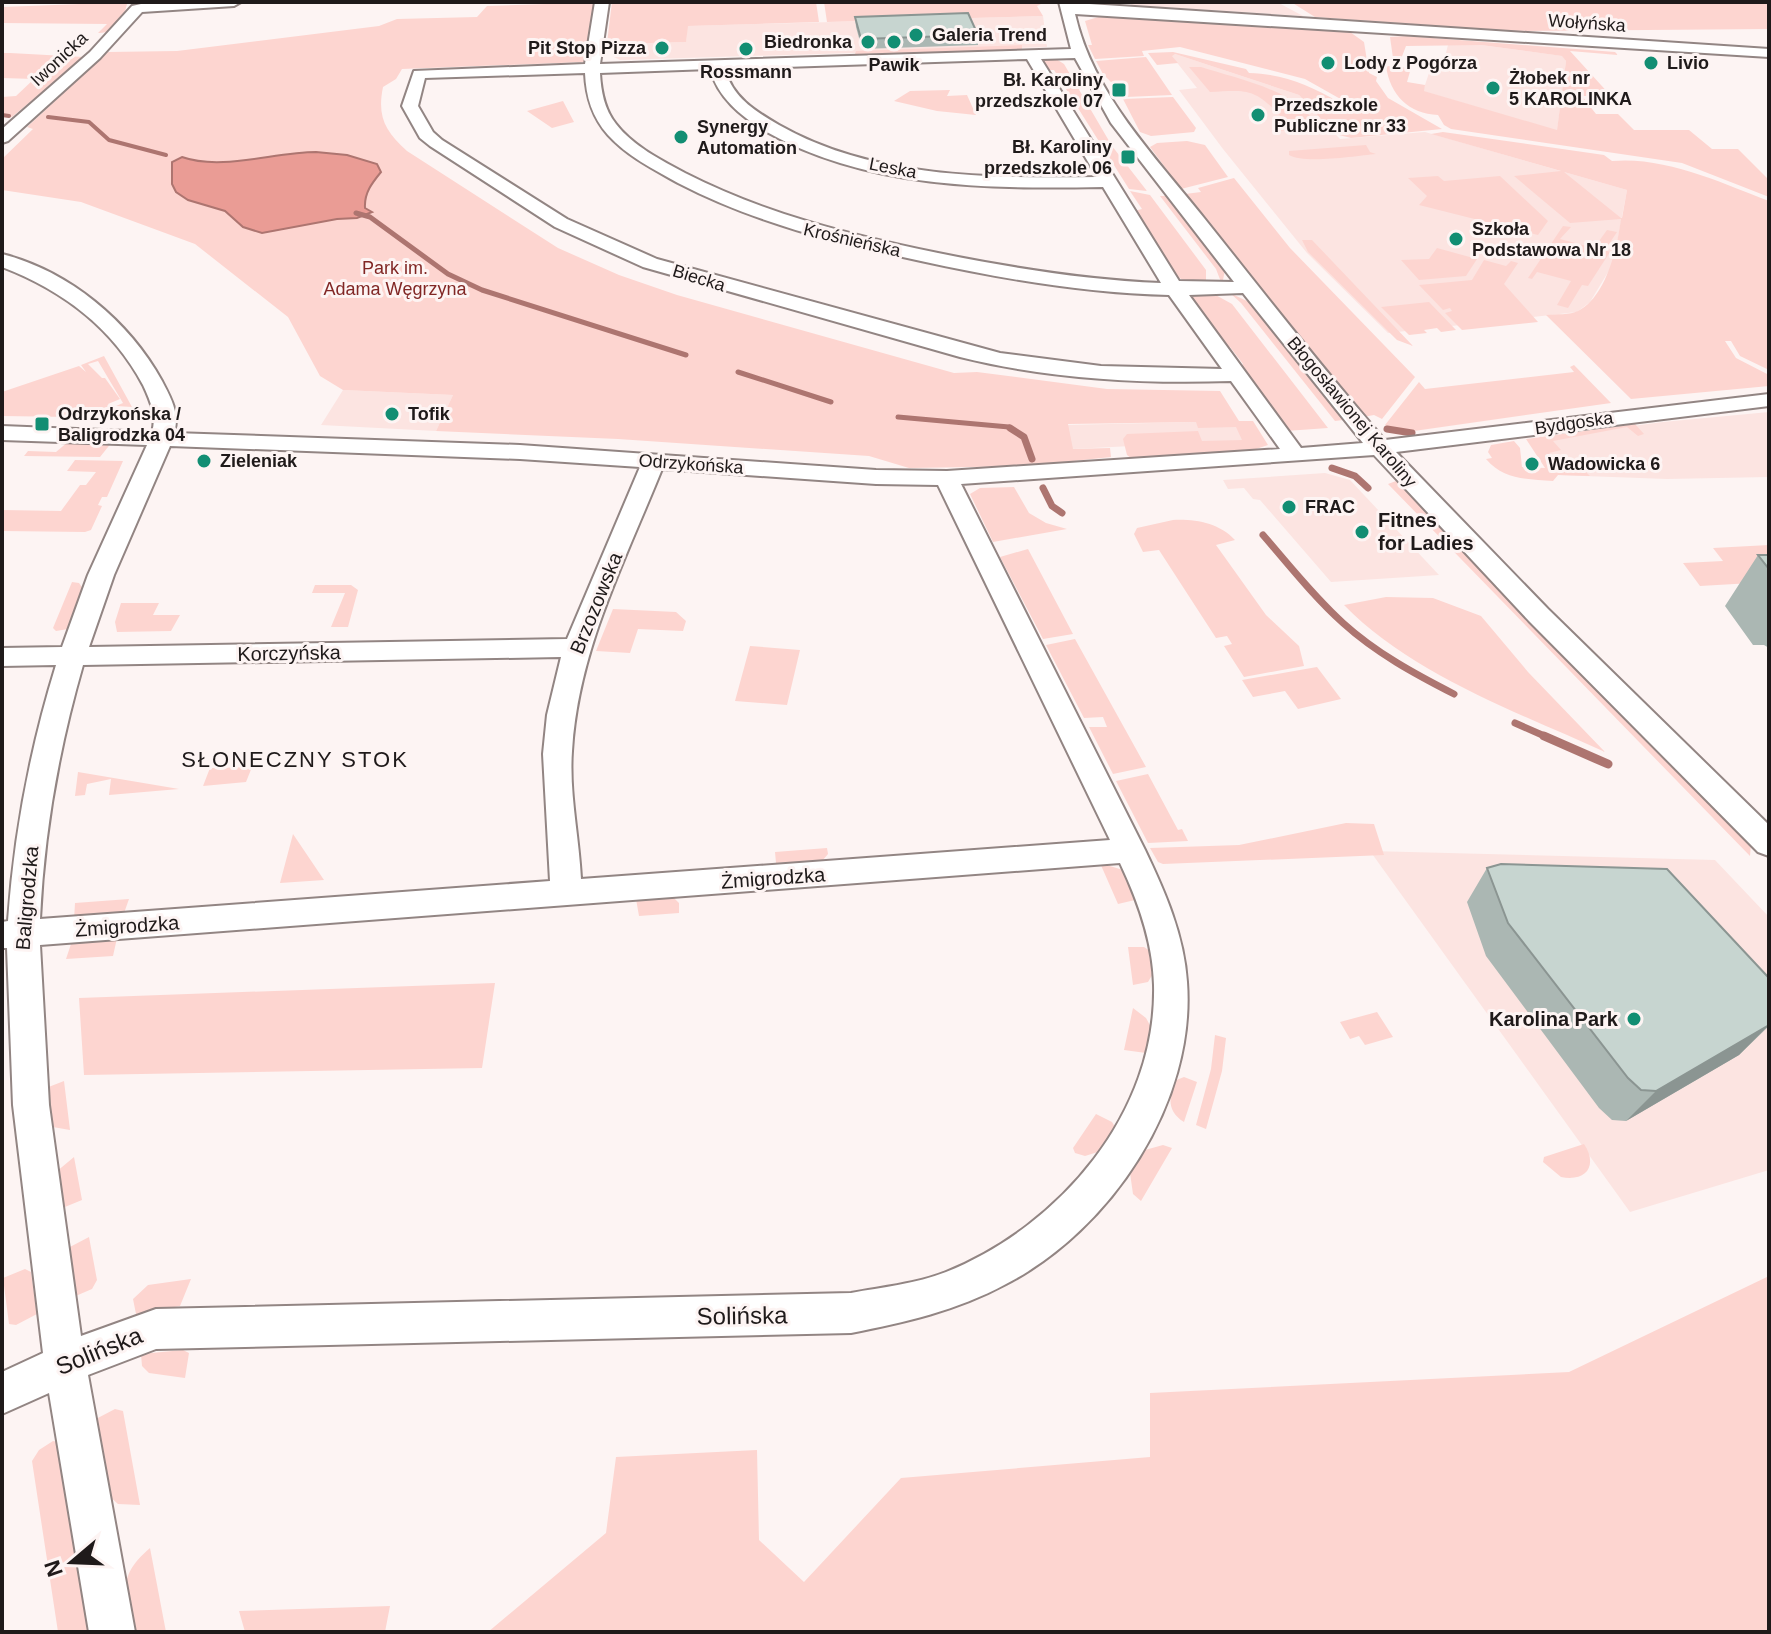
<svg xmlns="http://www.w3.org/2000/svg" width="1771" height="1634" viewBox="0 0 1771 1634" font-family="Helvetica,sans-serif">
<rect width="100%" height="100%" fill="#fdf4f3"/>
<!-- built -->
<path fill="#fce4e1" d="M1130,2H1277L1303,16L1131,5Z
M1043,16L1047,47L620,60L612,56L613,44L686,42L687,26Z
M1448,45H1481L1563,56L1566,61L1557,131L1423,91L1431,67L1442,68Z
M1175,54L1299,95L1340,139L1425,132L1627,190L1613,264L1590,302L1577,312L1388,333L1307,253L1223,149L1179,90L1197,88L1171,55Z
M343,390L453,395L436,431L321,425Z
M1769,412V477L1667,479L1557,475L1534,439L1663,422Z
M1239,421L1251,440L1072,449L1067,425Z
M1325,473L1350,480L1439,575L1331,582L1260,500L1253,499L1244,488L1228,489L1223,480Z
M1370,851L1715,860L1769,917V1170L1630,1212Z"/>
<!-- green -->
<path fill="#fdd5d0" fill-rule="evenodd" d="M612,2H816L819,22L688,26L686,42L614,44L612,51H606Z
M824,2H1045L1037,6L1043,16L827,22Z
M1291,2H1769V29L1508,31L1315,17Z
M107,3L127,4C124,18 114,34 98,33L107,24L2,23V7Z
M577,3L594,4L585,62L402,69L396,79L383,87C377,117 385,131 407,151L558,248L619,275L677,295L954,373L977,372L1107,389L1220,391L1239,421H1253L1268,445L1256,449L1132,459L1127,455L1123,439L1127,434L1198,431L1202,441L1242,440L1236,427L1198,428L1196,422L1068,424L1073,449L1110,448L1111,457L1026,466L909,468L869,456L618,439L436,431L453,395L343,390L320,376L288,317L195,244L81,202L2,190V159L33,129L27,127L108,52L177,51L379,26L397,19L477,17L487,6Z
M1105,15L1350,32L1364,42L1369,73L1377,77L1376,81L1388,98L1442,129L1351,138L1335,134L1299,95L1175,54L1172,56L1178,63L1157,65L1148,53L1173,52L1246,69L1249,73C1283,74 1309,85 1339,102L1344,101L1305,79L1180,47L1142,51L1144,56L1095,59L1088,45H1092L1085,21Z
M1407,36L1615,52L1618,55L1570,51L1611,96H1582L1596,114H1618L1634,130H1689L1712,149H1738L1769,180V197L1682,163L1451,129L1444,125L1438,115C1409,114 1390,95 1386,66L1411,68L1407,82L1425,85L1424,91L1557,130L1566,61L1562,56L1481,45L1406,46L1401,59L1393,58L1390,37Z
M1022,45V50L1015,53L855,54L856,51Z
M2,53H10L84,57L12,117L2,116V97L16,96L34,79L2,78Z
M1053,57L1064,64L1112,146L1147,191L1129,189L1054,70H1048L1042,59Z
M1146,57L1172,95L1126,97L1122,87H1116L1103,74L1096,61Z
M1189,67H1201C1234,78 1306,92 1316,128L1276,131V123L1281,117C1255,88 1247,90 1210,92Z
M950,90L947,96L967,95L976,115L937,111L894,101L910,91Z
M1173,97L1196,128L1194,132L1151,136L1140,132L1123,99Z
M563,101L574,122L552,128L527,111Z
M1443,132L1604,155L1612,161C1666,156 1724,184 1769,201V370L1740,356L1731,341H1725L1736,358L1769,375V386L1631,399L1546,315C1556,314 1570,315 1578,311C1607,296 1617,247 1621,219L1570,223L1514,176L1561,171L1431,134ZM1564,172L1627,190L1622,218H1621Z
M1187,141L1205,145L1228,177L1181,189L1150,147L1157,143Z
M1366,145L1370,152L1376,154C1356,156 1304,164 1289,155V151Z
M1438,176L1444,181L1500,176L1548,221L1538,235L1419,205L1427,196L1408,178Z
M1234,178L1290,248L1415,377L1382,419L1374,415L1363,417L1185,194L1201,192L1198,188Z
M1130,191L1150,195L1206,270V282C1192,281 1182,284 1174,272L1168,271L1134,211L1142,209Z
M1160,196H1168L1225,270L1223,280L1221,282L1216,269Z
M1563,226L1571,227L1560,239L1594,248L1607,230L1617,232L1605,250L1610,252L1588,286L1582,285L1568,308L1557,305L1571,281L1537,272L1532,279L1528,278Z
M1302,240H1312L1413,346L1397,340L1308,252Z
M1437,248L1477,259L1466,276L1419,280L1401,260L1429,259Z
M1484,260L1506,266L1511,261L1518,263L1504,284L1538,322L1462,330L1445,313L1452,311L1450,308L1443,310L1419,285L1472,280Z
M1193,293H1212L1232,304L1328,428L1286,431L1239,369L1243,364L1230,347L1220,344L1189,296Z
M1230,293L1249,302L1343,420L1335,421L1241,303Z
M1429,302L1456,330L1441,332L1437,328L1424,330L1427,333L1409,335L1381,307Z
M104,356L132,407L116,406L123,403L98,361L88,364L102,378H105L120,399L108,404L117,410L133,409L136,418L2,416V392L79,366L86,372L81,365Z
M1574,365L1611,403L1407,432L1397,431L1385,425L1419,382L1425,389L1574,372L1570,367Z
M1635,424L1644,434L1638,436L1627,427L1553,441L1561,450L1549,453L1570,473L1584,470L1590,476L1558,475L1553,481C1526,479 1504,480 1486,459L1492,458L1488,452L1491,445L1514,441L1520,448L1522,467L1545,468L1526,439Z
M69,441L112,442L100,457L24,456L28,451L56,452Z
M75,460L123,461L107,497H102L98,505L102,506L91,530L85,532L2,531V510L61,511L80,485H86L96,472L67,471Z
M1396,481L1751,844L1750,856L1388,484Z
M1014,487L1029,513L1046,523L1067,529L993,542L970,494L980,488Z
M1173,520C1196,519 1219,523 1235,540L1216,545L1266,615L1299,646L1304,666L1244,677L1224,646L1232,644L1227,636L1216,638L1159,550L1143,552L1134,534L1137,528Z
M1769,545V582L1700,586L1683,563L1723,561L1713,548Z
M1028,549L1073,634L1043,639L1000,557Z
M72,582L79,583L84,590L68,629L56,631L53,628Z
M315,585H351L358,590L348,627H331L345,593H312Z
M1386,597L1433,598L1481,616L1528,672L1605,752C1519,713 1411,674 1344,605Z
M121,603H159L153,615H180L171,631L117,632L115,622Z
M613,609L676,612L686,621L683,631L638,629L630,653L596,651Z
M1075,639L1146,767L1113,774L1089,727H1107L1103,717L1084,718L1046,645Z
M750,646L800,650L787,705L735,701Z
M1317,667L1341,699L1298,709L1285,691L1253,697L1242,680Z
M252,767L246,782L203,786L210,768Z
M78,772L179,789L109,795L111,779L87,784L85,795L75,796Z
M1148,774L1178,830L1182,829L1188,841L1148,843L1116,781Z
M1346,823L1374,824L1384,855L1163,864L1158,862L1150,848L1239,845Z
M293,834L324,880L280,883Z
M827,848L828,854L822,861L776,863L775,852Z
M1100,863L1123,870L1138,897L1135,900L1118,904Z
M672,896L679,903V913L639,916L636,899Z
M129,899L123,916L74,920L75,903Z
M117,938L113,956L66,959L72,941Z
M1128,947H1144L1153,953L1154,972L1148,982L1133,985Z
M495,983L482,1068L84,1075L79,998Z
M1133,1008L1146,1018L1152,1029L1146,1053L1124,1050Z
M1377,1012L1393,1037L1365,1045L1359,1036L1350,1039L1340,1022Z
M1215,1035L1226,1038L1222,1071L1206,1129L1196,1125L1211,1069Z
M1184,1077L1197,1082L1184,1122C1167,1111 1169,1099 1174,1081Z
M64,1081L70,1130L47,1126L46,1088Z
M1096,1114L1112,1122L1115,1127L1101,1151L1085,1156L1075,1153L1073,1148Z
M1584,1144C1598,1165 1587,1182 1561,1177L1543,1162L1544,1157Z
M1163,1145L1172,1148L1141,1201L1133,1194L1130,1173L1145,1150Z
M74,1157L82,1200L60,1209L56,1172Z
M89,1237L97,1280L92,1289L71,1298L68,1248Z
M25,1269L31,1272L37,1314L16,1325L9,1324L3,1278Z
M1769,1276V1632H488L606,1533L616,1457L757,1450L759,1540L804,1582L901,1478L1150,1457V1393L1569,1372Z
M191,1279L180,1306L136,1314L133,1299L148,1285Z
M183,1350L189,1353L185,1378L149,1373L142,1366L141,1354Z
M115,1409L123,1411L140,1505L118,1504L108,1495L94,1420Z
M53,1441L62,1443L91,1632H58L32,1461L39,1450Z
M150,1548L166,1632H132C125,1594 116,1577 150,1548Z
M390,1606L385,1632H245L239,1611Z"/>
<!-- water -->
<path fill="#ea9c95" stroke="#ad7570" stroke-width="2" d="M316,152L347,155L377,164L381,172C372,183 364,193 365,208L372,212L357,218L337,219L262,233L243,227L225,211L188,200L176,192L172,184V162L182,157C222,171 274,152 316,152Z"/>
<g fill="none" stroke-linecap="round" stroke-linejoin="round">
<!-- stream-far3 -->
<path stroke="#ad7570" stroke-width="4" d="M2,115L9,116
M48,117L89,122L109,140L166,155"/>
<!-- stream-far2 -->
<path stroke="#ad7570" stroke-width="5" d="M356,213L370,217L448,274L482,290L686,355
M738,372L831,402
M898,417L1009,427L1013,430
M1387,429L1393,430"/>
<!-- stream-far1 -->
<path stroke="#ad7570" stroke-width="7" d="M1010,428L1024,437L1032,459
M1387,429L1412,433
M1332,468L1355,476L1368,488
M1043,488L1052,506L1062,513
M1263,535C1289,565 1314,597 1343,623C1376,653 1415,674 1454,694
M1515,723L1549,738"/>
<!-- stream -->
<path stroke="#ad7570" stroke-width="9" d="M1544,736L1608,764"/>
<defs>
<path id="minor" d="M150,2H241L234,6L142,12L100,58L8,141L2,143V129L90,52L132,6Z
M595,2H609L600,64L1071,49L1059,2L1769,49V57L1075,14C1093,94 1154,155 1204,218C1264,293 1322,368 1385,440L1769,394V406L1396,452L1548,609L1769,825V856L1758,852L1529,621L1374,455L961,484L1145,850C1165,892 1184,935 1187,982C1196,1102 1111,1230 1006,1284C956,1311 906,1322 851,1333L156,1349L88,1375L135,1632H89L49,1393L2,1414V1372L43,1353L13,1105L7,948H2V922L8,921C14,834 30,749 56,665L2,666V648L62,647L88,575L147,445L2,440V426L152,432C157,416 150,400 143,385C112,327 62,290 2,267V254C69,271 129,321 162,381C171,398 180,414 174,433L520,445L876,470L947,471L1280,449L1231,381C1141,384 1048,379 960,357L643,267L555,227L430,146L420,138L402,106L414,71L585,64ZM1075,58L1111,123L1234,282L1179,281L1041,59ZM1027,59L1097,177C990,178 874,179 779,125C755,111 732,97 725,69ZM710,69C718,98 741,116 765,131C867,189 990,189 1103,187L1161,283C1086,280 1012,268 938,253C850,235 765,214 685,173C661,160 633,146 616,124C604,109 601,91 600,73ZM585,73C586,97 592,117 608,135C627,156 653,169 678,183C755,223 837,243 921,261C1003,279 1085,293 1169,295L1222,369L1101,366L1000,353L657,259L567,219L442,140L433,132L418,106L425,78ZM1243,293L1363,443L1301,448L1189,295ZM170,446L520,459L640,467L567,639L89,647L114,575ZM662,469L876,484L938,485L1110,840L581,879C579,836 569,794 572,751C578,650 625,561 662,469ZM561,657L547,715L543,754L550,881L40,919C44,832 59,748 83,665ZM1120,863C1138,901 1153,942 1154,985C1157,1113 1060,1226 946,1272C916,1284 882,1287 851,1293L156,1309L81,1336L49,1105L40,945Z"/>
</defs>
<!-- minor casing -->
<use href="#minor" stroke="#928583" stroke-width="4"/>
<!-- minor -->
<use href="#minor" fill="#fff" fill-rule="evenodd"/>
</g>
<!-- wall -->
<path fill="#abb7b3" d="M855,17L978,35V45L862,49L856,27Z
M1758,555H1769V648L1764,645H1753L1725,606Z
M1487,868L1769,989V1026L1739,1055L1626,1121L1612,1120L1599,1108L1486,956L1467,902Z"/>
<!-- shaded-wall -->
<path fill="#8b9592" d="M1769,1025L1739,1055L1626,1121L1656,1091Z"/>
<!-- building -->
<path fill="#c7d5d0" stroke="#8b9592" stroke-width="2" d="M968,13L978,35L861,39L855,17Z
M1758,555H1769V569Z
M1501,864L1667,869L1768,977L1769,1025L1656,1091L1641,1090L1628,1078L1508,923L1487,868Z"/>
<!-- markers -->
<g fill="#128e73" stroke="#fdf4f3" stroke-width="3">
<circle cx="916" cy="35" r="8"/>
<circle cx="868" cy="42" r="8"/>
<circle cx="894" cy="42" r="8"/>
<circle cx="662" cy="48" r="8"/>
<circle cx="746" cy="49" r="8"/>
<circle cx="1328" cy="63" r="8"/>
<circle cx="1651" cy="63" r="8"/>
<circle cx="1493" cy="88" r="8"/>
<rect x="1111" y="82" width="16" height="16" rx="4"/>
<circle cx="1258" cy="115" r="8"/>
<circle cx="681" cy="137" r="8"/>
<rect x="1120" y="149" width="16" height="16" rx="4"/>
<circle cx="1456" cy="239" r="8"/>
<circle cx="392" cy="414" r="8"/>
<rect x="34" y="416" width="16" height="16" rx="4"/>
<circle cx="204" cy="461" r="8"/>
<circle cx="1532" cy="464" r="8"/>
<circle cx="1289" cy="507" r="8"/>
<circle cx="1362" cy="532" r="8"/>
<circle cx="1634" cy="1019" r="8"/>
</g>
<g text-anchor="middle" stroke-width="6" stroke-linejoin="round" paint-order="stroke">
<!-- far-street labels -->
<g font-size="18" fill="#1f1a1a" stroke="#fdf4f3">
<text transform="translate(1587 23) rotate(4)" y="6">Wołyńska</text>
<text transform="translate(59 59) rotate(-43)" y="6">Iwonicka</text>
<text transform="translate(893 168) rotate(11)" y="6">Leska</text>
<text transform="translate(852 240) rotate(13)" y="6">Krośnieńska</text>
<text transform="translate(699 278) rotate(17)" y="6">Biecka</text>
<text transform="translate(1352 412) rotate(50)" y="6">Błogosławionej Karoliny</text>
<text transform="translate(1574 423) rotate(-8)" y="6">Bydgoska</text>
<text transform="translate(691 464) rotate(4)" y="6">Odrzykońska</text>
</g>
<!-- far-poi labels -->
<g font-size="18" font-weight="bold" fill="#1f1a1a" stroke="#fdf4f3" text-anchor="start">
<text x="932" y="41">Galeria Trend</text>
<text x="852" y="48" text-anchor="end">Biedronka</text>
<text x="646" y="54" text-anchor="end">Pit Stop Pizza</text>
<text x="1344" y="69">Lody z Pogórza</text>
<text x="1667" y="69">Livio</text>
<text x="894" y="71" text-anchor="middle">Pawik</text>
<text x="746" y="78" text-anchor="middle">Rossmann</text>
<text x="1509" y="84">Żłobek nr<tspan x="1509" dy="21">5 KAROLINKA</tspan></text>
<text x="1103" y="86" text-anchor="end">Bł. Karoliny<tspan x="1103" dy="21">przedszkole 07</tspan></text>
<text x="1274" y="111">Przedszkole<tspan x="1274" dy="21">Publiczne nr 33</tspan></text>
<text x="697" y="133">Synergy<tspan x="697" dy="21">Automation</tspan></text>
<text x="1112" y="153" text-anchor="end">Bł. Karoliny<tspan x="1112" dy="21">przedszkole 06</tspan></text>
<text x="1472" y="235">Szkoła<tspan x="1472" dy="21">Podstawowa Nr 18</tspan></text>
<text x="58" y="420">Odrzykońska /<tspan x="58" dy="21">Baligrodzka 04</tspan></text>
<text x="408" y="420">Tofik</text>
<text x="220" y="467">Zieleniak</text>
<text x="1548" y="470">Wadowicka 6</text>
<text x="1305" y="513">FRAC</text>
</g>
<!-- far-park labels -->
<g font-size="18" fill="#812725" stroke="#fdf4f3">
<text x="395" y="274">Park im.<tspan x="395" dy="21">Adama Węgrzyna</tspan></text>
</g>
<!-- poi labels -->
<g font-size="20" font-weight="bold" fill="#1f1a1a" stroke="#fdf4f3" text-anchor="start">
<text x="1378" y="527">Fitnes<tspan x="1378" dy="23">for Ladies</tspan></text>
<text x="1618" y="1026" text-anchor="end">Karolina Park</text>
</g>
<!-- street labels -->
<g font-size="20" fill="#1f1a1a" stroke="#fdf4f3">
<text transform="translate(596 603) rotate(-68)" y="7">Brzozowska</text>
<text transform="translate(289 653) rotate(-1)" y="7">Korczyńska</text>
<text transform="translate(773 878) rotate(-4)" y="7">Żmigrodzka</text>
<text transform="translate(27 898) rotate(-85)" y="7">Baligrodzka</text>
<text transform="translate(127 926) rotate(-4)" y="7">Żmigrodzka</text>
</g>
<!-- neighbourhood labels -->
<g font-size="22" letter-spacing="2" fill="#1f1a1a" stroke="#fdf4f3">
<text x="295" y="767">SŁONECZNY STOK</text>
</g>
<!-- near-street labels -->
<g font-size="24" fill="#1f1a1a" stroke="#fdf4f3">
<text transform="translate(742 1316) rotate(-1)" y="8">Solińska</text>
<text transform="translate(99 1351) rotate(-22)" y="8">Solińska</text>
</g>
</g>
<!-- border -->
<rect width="1771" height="1634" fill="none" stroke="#1f1a1a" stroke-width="8"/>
<!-- north arrow -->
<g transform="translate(72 1562) rotate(251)" stroke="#fdf4f3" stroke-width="6" paint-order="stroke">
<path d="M0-6L14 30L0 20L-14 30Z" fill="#1f1a1a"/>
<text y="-12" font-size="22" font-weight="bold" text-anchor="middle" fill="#1f1a1a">N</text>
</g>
</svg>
